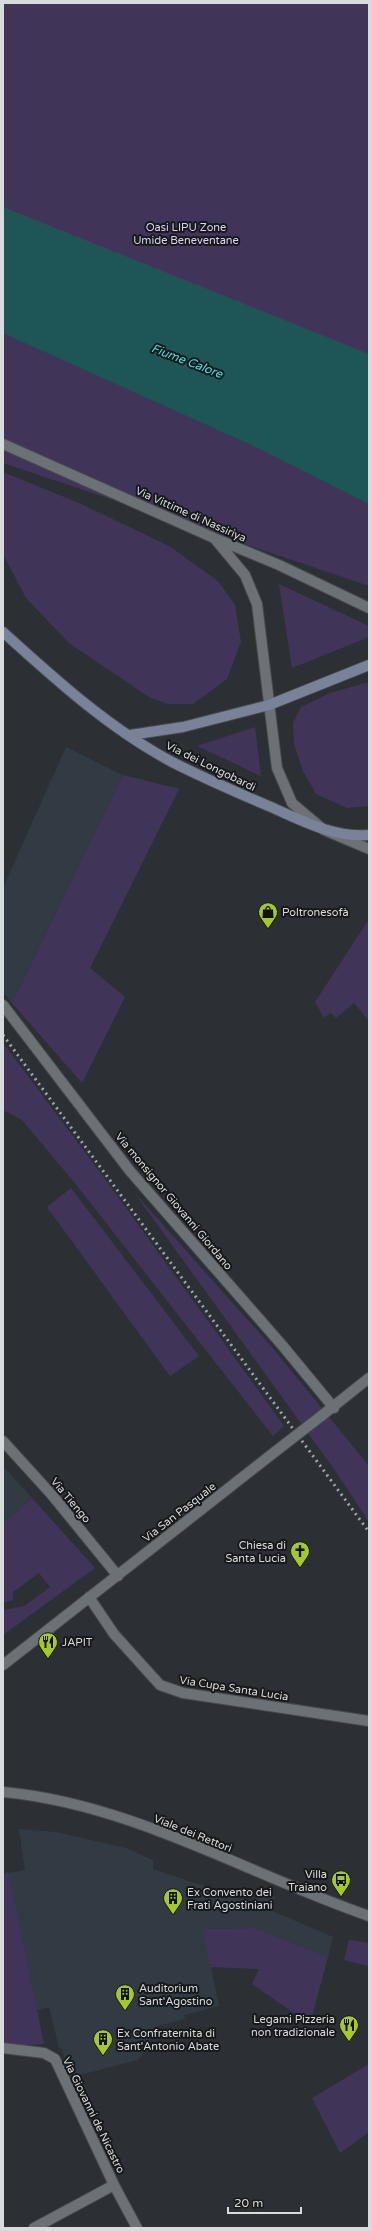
<svg xmlns="http://www.w3.org/2000/svg" width="372" height="2231" viewBox="0 0 372 2231" font-family="'Varela Round',sans-serif">
<rect width="100%" height="100%" fill="#2c3034"/>
<!-- built -->
<path fill="#323b44" d="M66,747L123,775L12,1003L3,992V888Z
M3,1466L32,1498L3,1523Z
M19,1829L56,1832L126,1848L153,1860V1869L254,1903L260,1890L275,1897L270,1910L333,1937L328,1957L255,1928L203,1929L219,2006L184,2015L185,2019L157,2026L146,2051L137,2060L69,2078L62,2048H59L49,2007L37,2010L44,2044L18,2045L3,2042V1874L25,1870Z"/>
<!-- green -->
<path fill="#403559" d="M3,3H369V586L3,463Z
M3,472L79,503L169,546L218,581L235,605L241,642L227,679L193,704H168L149,697L69,643L26,598L3,554Z
M279,584L369,626V637L292,668Z
M369,682V806L347,808L316,794L303,771L294,744L293,723L301,707L330,693Z
M255,727L261,776L197,746Z
M123,775L179,789L90,968L125,997L82,1083L12,1003Z
M369,919V1021L354,1003L336,1018L331,1013L324,1018L315,1002Z
M3,1043L105,1179L284,1426L273,1436L74,1182L22,1120L3,1110Z
M71,1188L199,1356L170,1376L47,1207Z
M133,1191L271,1346L369,1466V1522L334,1469Z
M32,1498L95,1568L3,1635V1610L24,1606L50,1587L39,1573L13,1592V1600L3,1603V1523Z
M8,1872L44,2044L18,2045L3,2042V1874Z
M255,1928L328,1957L310,2024L252,1984L259,1969L210,1967L203,1929Z
M349,1940L369,1943V1966L344,1960Z
M369,2064V2132L340,2153L312,2098Z"/>
<!-- water -->
<path fill="#1e5657" d="M3,207L369,354V504L258,448L3,333Z"/>
<g fill="none" stroke-linecap="round" stroke-linejoin="round">
<defs>
<path id="street" d="M3,444L214,538L279,565L369,608
M215,539L245,575L257,604L277,768L292,803L324,830L369,849
M3,1005L130,1171L282,1345L334,1408
M320,1417L369,1378
M3,1441L52,1495L118,1576
M89,1597L114,1634L160,1685L183,1693L369,1721
M3,1665L276,1451
M3,1792C133,1804 247,1874 369,1916
M3,2048L44,2053L55,2059L114,2185
M34,2228L114,2185L137,2228"/>
<path id="secondary" d="M3,632C56,680 111,730 174,763C206,779 238,793 271,807C303,821 334,838 369,835
M130,735L183,727L269,705L369,665"/>
</defs>
<!-- street casing -->
<use href="#street" stroke="#474b4e" stroke-width="12"/>
<!-- secondary casing -->
<use href="#secondary" stroke="#474b4e" stroke-width="12"/>
<!-- street -->
<use href="#street" stroke="#6c7176" stroke-width="10"/>
<!-- secondary -->
<use href="#secondary" stroke="#798299" stroke-width="10"/>
<!-- rail -->
<path stroke="#a1a5a7" stroke-width="3" stroke-dasharray="2 4" stroke-linecap="butt" d="M3,1035L369,1532"/>
<defs>
<path id="street-bridge" d="M276,1451L320,1417"/>
</defs>
<!-- street-bridge casing -->
<use href="#street-bridge" stroke="#474b4e" stroke-width="12" stroke-linecap="butt"/>
<!-- street-bridge -->
<use href="#street-bridge" stroke="#6c7176" stroke-width="10"/>
</g>
<!-- icons -->
<defs>
<symbol id="shop-pin" viewBox="-11 -11 22 30"><path d="M0 17L-7.5 6A9.5 9.5 0 1 1 7.5 6Z" fill="#a4c825" stroke="#16181a"/><path d="M-5-2.5h2.3a2.7 3.5 0 0 1 5.4 0H5L5.5 6h-11ZM-1.5-2.5h3a1.5 2.3 0 0 0-3 0Z" fill="#111"/></symbol>
<symbol id="church-pin" viewBox="-11 -11 22 30"><path d="M0 17L-7.5 6A9.5 9.5 0 1 1 7.5 6Z" fill="#a4c825" stroke="#16181a"/><path d="M-1.2-6h2.4v3.5h3.3v2.4h-3.3V6h-2.4V-.1h-3.3v-2.4h3.3Z" fill="#111"/></symbol>
<symbol id="restaurant-pin" viewBox="-11 -11 22 30"><path d="M0 17L-7.5 6A9.5 9.5 0 1 1 7.5 6Z" fill="#a4c825" stroke="#16181a"/><path d="M-5-6h1v4h1v-4h1v4h1v-4h1v5L-1.5 .5V6h-2V.5L-5-1ZM5-6V6H3V1.5H1.5Q1.5-4 5-6Z" fill="#111"/></symbol>
<symbol id="bus-pin" viewBox="-11 -11 22 30"><path d="M0 17L-7.5 6A9.5 9.5 0 1 1 7.5 6Z" fill="#a4c825" stroke="#16181a"/><path d="M-5-6H5V4H4V6H2V4H-2V6H-4V4H-5ZM-3.5-4V0h7V-4ZM-3.5 1.2v1.5H-2V1.2ZM2 1.2v1.5H3.5V1.2Z" fill="#111"/></symbol>
<symbol id="building-pin" viewBox="-11 -11 22 30"><path d="M0 17L-7.5 6A9.5 9.5 0 1 1 7.5 6Z" fill="#a4c825" stroke="#16181a"/><path d="M-4-6H4V6H1V3H-1V6H-4ZM-2.5-4.3h1.7v1.8h-1.7ZM.8-4.3h1.7v1.8H.8ZM-2.5-1h1.7V.8h-1.7ZM.8-1h1.7V.8H.8Z" fill="#111"/></symbol>
</defs>
<g fill-rule="evenodd">
<use href="#shop-pin" x="257" y="901" width="22" height="30"/>
<use href="#church-pin" x="289" y="1540" width="22" height="30"/>
<use href="#restaurant-pin" x="37" y="1631" width="22" height="30"/>
<use href="#bus-pin" x="330" y="1869" width="22" height="30"/>
<use href="#building-pin" x="162" y="1887" width="22" height="30"/>
<use href="#building-pin" x="114" y="1983" width="22" height="30"/>
<use href="#restaurant-pin" x="338" y="2014" width="22" height="30"/>
<use href="#building-pin" x="92" y="2028" width="22" height="30"/>
</g>
<g text-anchor="middle" stroke-width="4" stroke-linejoin="round" paint-order="stroke">
<!-- park labels -->
<g font-size="11" fill="#dcd2f6" stroke="#16181a">
<text x="186" y="231">Oasi LIPU Zone<tspan x="186" dy="13">Umide Beneventane</tspan></text>
</g>
<!-- street labels -->
<g font-size="11" fill="#d8dbdd" stroke="#16181a">
<text transform="translate(191 514) rotate(24)" y="4">Via Vittime di Nassiriya</text>
<text transform="translate(211 766) rotate(26)" y="4">Via dei Longobardi</text>
<text transform="translate(174 1201) rotate(50)" y="4">Via monsignor Giovanni Giordano</text>
<text transform="translate(71 1500) rotate(50)" y="4">Via Tiengo</text>
<text transform="translate(179 1512) rotate(-38)" y="4">Via San Pasquale</text>
<text transform="translate(234 1688) rotate(9)" y="4">Via Cupa Santa Lucia</text>
<text transform="translate(193 1833) rotate(22)" y="4">Viale dei Rettori</text>
<text transform="translate(94 2115) rotate(64)" y="4">Via Giovanni de Nicastro</text>
</g>
<!-- poi labels -->
<g font-size="11" fill="#d8dbdd" stroke="#16181a" text-anchor="start">
<text x="282" y="916">Poltronesofà</text>
<text x="286" y="1549" text-anchor="end">Chiesa di<tspan x="286" dy="13">Santa Lucia</tspan></text>
<text x="62" y="1646">JAPIT</text>
<text x="327" y="1878" text-anchor="end">Villa<tspan x="327" dy="13">Traiano</tspan></text>
<text x="187" y="1896">Ex Convento dei<tspan x="187" dy="13">Frati Agostiniani</tspan></text>
<text x="139" y="1992">Auditorium<tspan x="139" dy="13">Sant'Agostino</tspan></text>
<text x="335" y="2023" text-anchor="end">Legami Pizzeria<tspan x="335" dy="13">non tradizionale</tspan></text>
<text x="117" y="2037">Ex Confraternita di<tspan x="117" dy="13">Sant'Antonio Abate</tspan></text>
</g>
<!-- water labels -->
<g font-size="12" font-style="italic" fill="#48e2e6" stroke="#16181a">
<text transform="translate(187 361) rotate(21)" y="4">Fiume Calore</text>
</g>
</g>
<!-- border -->
<rect width="372" height="2231" fill="none" stroke="#d8dbdd" stroke-width="8"/>
<!-- scale -->
<path d="M228 2207v6h73v-6" fill="none" stroke="#d8dbdd" stroke-width="2"/>
<text x="234" y="2207" font-size="12" fill="#d8dbdd" stroke="#16181a" stroke-width="3" paint-order="stroke">20 m</text>
</svg>
